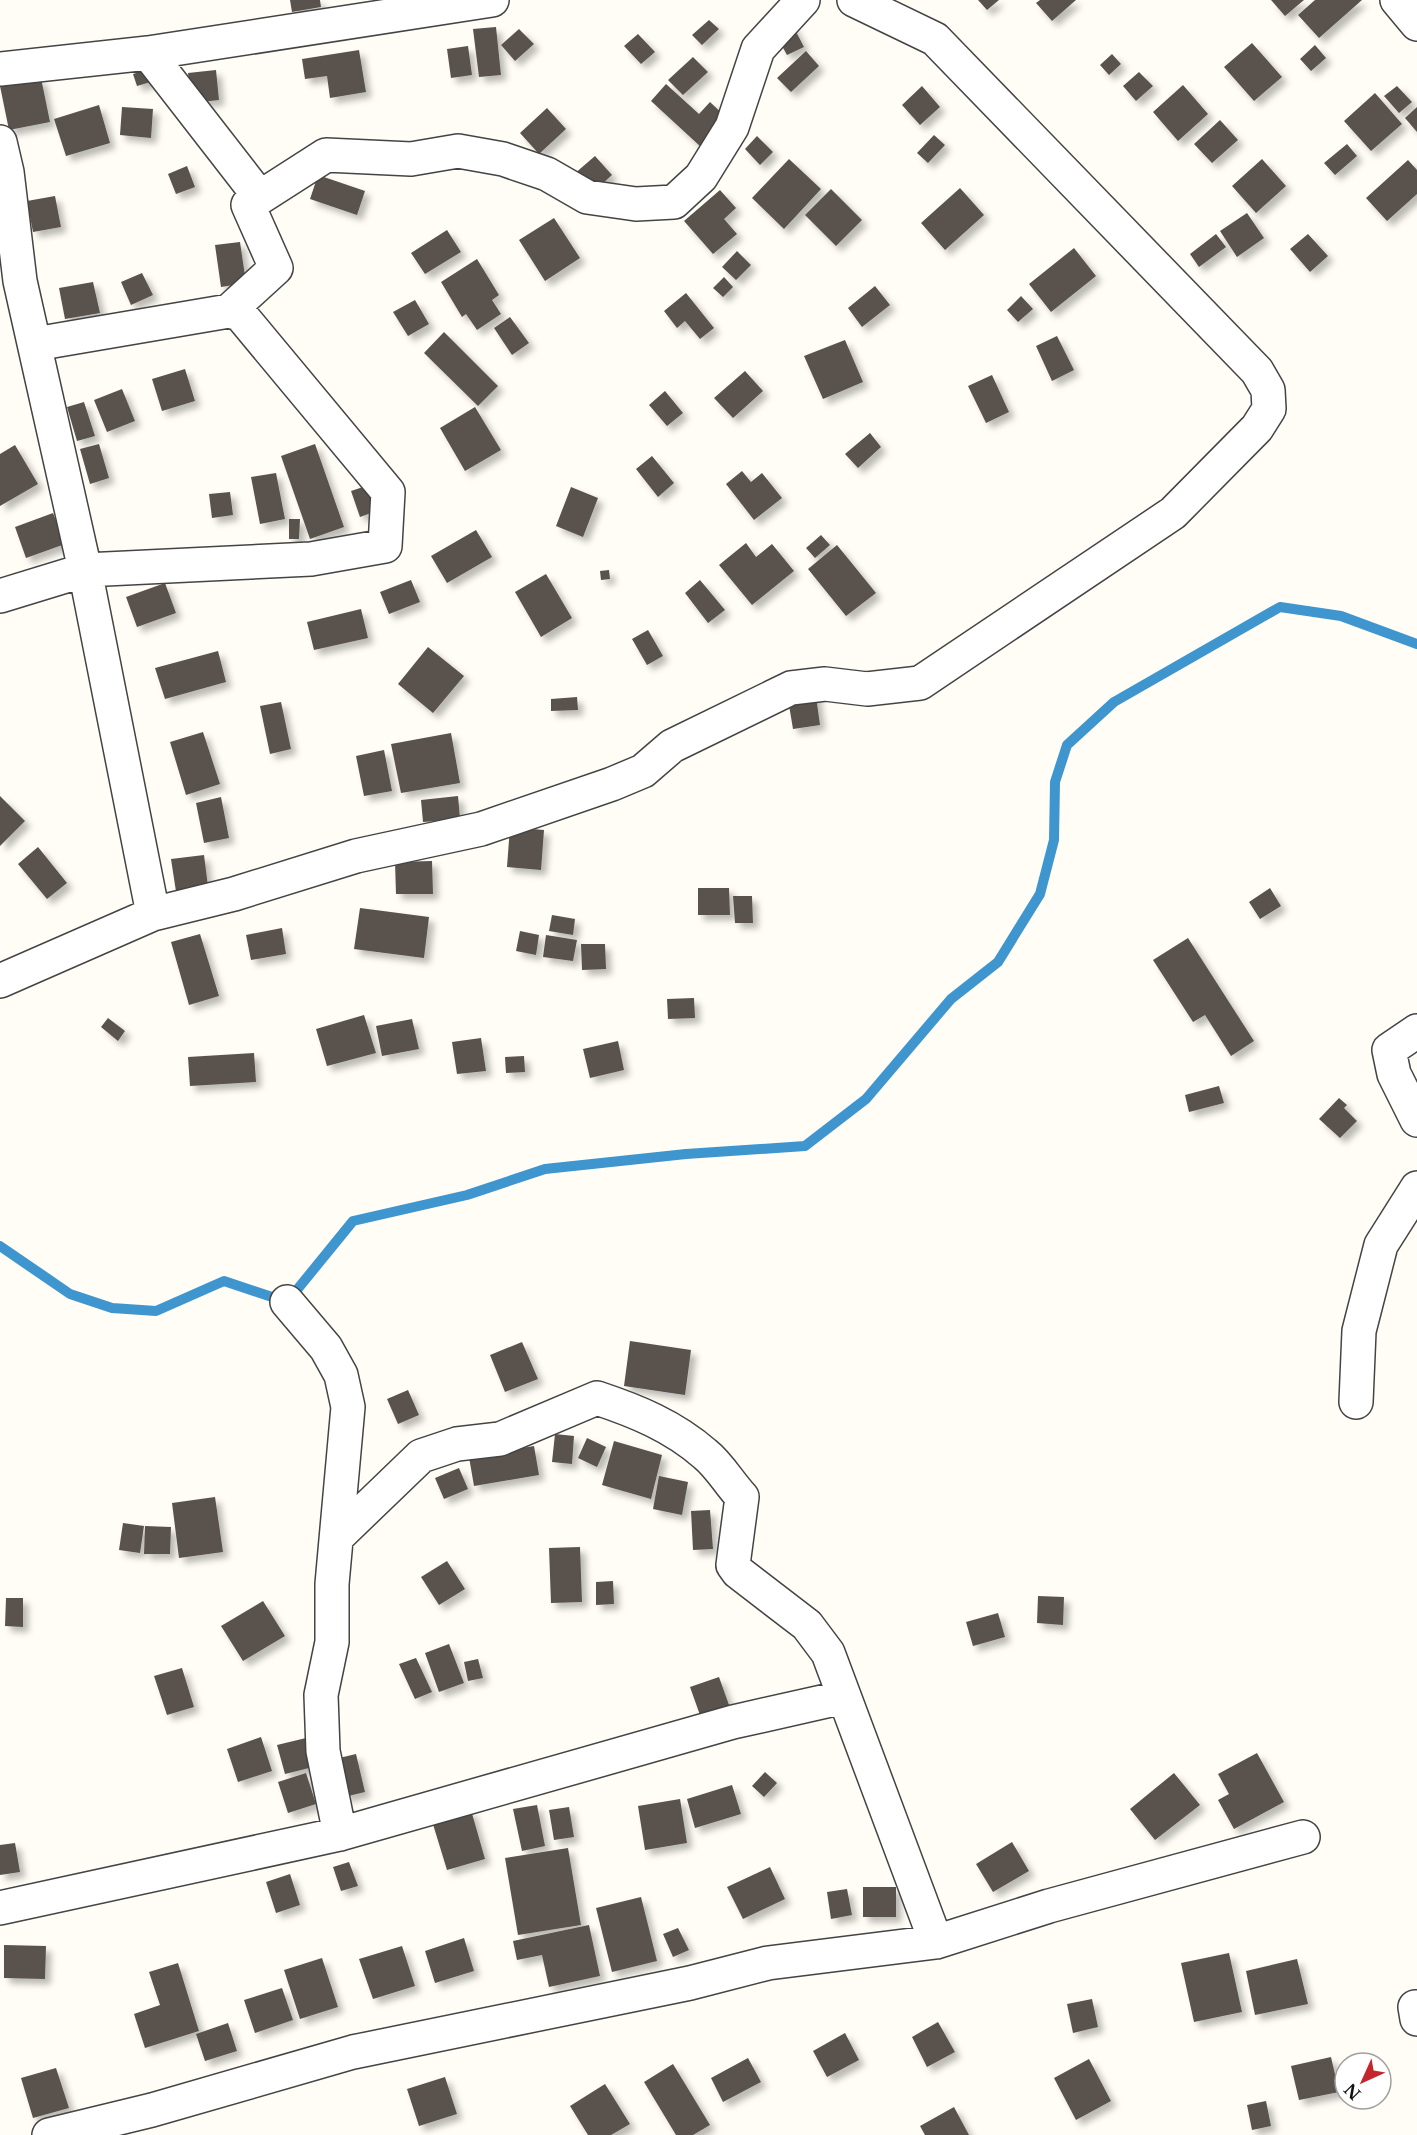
<svg xmlns="http://www.w3.org/2000/svg" width="1417" height="2135" viewBox="0 0 1417 2135" font-family="'Libre Baskerville',serif">
<defs>
<filter id="shadow"><feDropShadow dx="5.5" dy="5.5" stdDeviation="3" flood-color="#0004"/></filter>
</defs>
<rect width="100%" height="100%" fill="#fffdf5"/>
<g fill="none" stroke-linecap="round" stroke-linejoin="round">
<!-- stream -->
<path stroke="#3f96cf" stroke-width="10" d="M0,1246L70,1294L112,1308L156,1311L224,1281L287,1302L353,1221L467,1195L545,1169L686,1154L805,1146L866,1099L951,999L998,962L1040,894L1054,840L1055,782L1067,745L1114,702L1280,607L1341,616L1417,644"/>
</g>
<!-- building -->
<path fill="#5a524d" filter="url(#shadow)" d="M290,0H320L321,7L292,12Z
M978,0H999L987,10Z
M1040,0H1076L1052,21L1036,3Z
M1271,0H1304L1285,16Z
M1315,0H1362L1319,38L1298,15Z
M709,20L719,29L702,45L692,35Z
M792,24L804,47L787,55L775,33Z
M496,27L501,75L479,77L473,29Z
M519,29L534,44L515,61L501,45Z
M638,34L655,52L641,64L624,46Z
M1252,43L1282,77L1254,101L1224,67Z
M1315,45L1326,58L1311,71L1300,59Z
M468,46L472,75L451,78L447,49Z
M359,50L366,92L330,98L327,76L305,79L302,59Z
M806,51L819,66L791,92L777,78Z
M1112,54L1121,64L1109,75L1100,65Z
M693,57L708,72L683,95L668,80Z
M150,69L154,81L137,86L133,74Z
M216,70L219,100L191,103L188,73Z
M1139,72L1153,86L1136,101L1123,86Z
M41,78L50,122L9,130L0,86Z
M666,84L699,114L710,102L727,118L701,147L651,101Z
M1183,85L1208,114L1178,141L1153,112Z
M922,86L940,107L920,125L902,105Z
M1397,86L1412,102L1399,113L1384,96Z
M1375,93L1402,124L1371,151L1344,121Z
M99,105L110,143L66,156L54,119Z
M122,107L153,109L151,138L120,135Z
M1417,107V132L1405,118Z
M547,108L566,129L539,154L520,133Z
M1220,120L1238,140L1212,163L1194,144Z
M934,135L945,145L928,163L917,153Z
M757,136L773,152L760,165L745,149Z
M1347,144L1357,156L1335,175L1324,163Z
M595,156L612,175L591,194L573,175Z
M789,159L821,189L784,229L752,198Z
M1262,159L1286,186L1256,213L1232,186Z
M1408,160L1417,170V194L1387,221L1366,198Z
M187,166L195,187L176,194L168,174Z
M318,175L365,191L357,215L310,199Z
M960,188L984,215L945,250L921,223Z
M831,189L862,220L836,246L805,215Z
M720,190L736,208L724,219L737,234L713,254L684,221Z
M55,196L61,227L33,232L27,201Z
M1247,213L1264,238L1237,257L1220,231Z
M554,218L580,258L545,281L519,240Z
M447,230L461,252L425,274L411,253Z
M1216,234L1226,247L1199,267L1190,254Z
M1308,234L1328,256L1310,272L1290,249Z
M240,242L246,283L221,287L215,245Z
M1074,248L1096,276L1051,312L1029,284Z
M737,251L751,265L736,280L722,267Z
M477,259L499,295L492,300L501,314L477,330L466,314L462,317L441,282Z
M142,273L153,295L131,305L121,282Z
M724,277L733,287L723,297L713,288Z
M93,282L100,313L65,319L59,288Z
M875,286L890,305L862,327L848,308Z
M686,293L714,328L700,339L685,321L677,328L664,311Z
M1021,296L1033,309L1018,322L1007,310Z
M415,300L429,324L408,336L393,312Z
M510,317L529,343L512,355L494,328Z
M444,332L498,386L478,406L424,353Z
M1057,336L1074,370L1052,381L1036,346Z
M845,340L863,382L823,399L804,356Z
M185,369L195,401L162,411L152,379Z
M745,371L763,391L733,418L714,398Z
M992,375L1009,412L986,423L968,386Z
M122,389L135,421L107,432L94,400Z
M665,391L683,413L667,426L649,405Z
M84,402L95,436L77,441L67,407Z
M475,407L501,450L465,471L440,428Z
M870,433L881,447L858,468L845,454Z
M99,444L109,478L90,484L80,449Z
M315,444L344,527L310,539L281,456Z
M15,445L38,484L0,506V454Z
M652,456L674,483L658,497L636,469Z
M742,471L751,482L762,473L782,498L754,520L726,484Z
M276,473L285,519L260,524L251,477Z
M369,485L379,510L360,517L351,491Z
M571,487L598,498L583,537L556,526Z
M230,492L233,515L212,518L209,494Z
M53,513L65,544L26,558L15,527Z
M289,519H300L299,539H289Z
M476,530L492,557L447,583L431,556Z
M821,535L830,545L815,558L806,548Z
M746,543L756,557L772,544L794,571L752,605L719,565Z
M837,545L876,593L846,616L808,569Z
M609,570L610,579L601,580L600,571Z
M546,574L572,618L541,637L515,592Z
M411,580L420,602L389,614L380,592Z
M700,580L725,610L708,623L685,593Z
M165,583L176,613L137,627L126,597Z
M361,609L368,638L314,650L307,622Z
M648,630L663,656L647,665L632,639Z
M428,647L464,676L433,713L398,684Z
M218,651L226,682L165,699L155,668Z
M815,689L820,725L793,729L787,693Z
M577,697L578,710L551,711V699Z
M281,702L291,749L270,754L260,706Z
M203,732L220,784L186,795L170,742Z
M451,733L460,783L401,793L391,744Z
M384,750L392,791L364,796L356,756Z
M0,796L25,821L0,846Z
M458,796L460,819L423,822L421,800Z
M221,797L229,838L204,843L196,803Z
M510,827L544,830L541,870L507,867Z
M38,847L67,883L47,899L18,864Z
M204,855L209,894L177,898L171,859Z
M432,861L433,894H396L395,862Z
M698,888H729L730,915H698Z
M1270,888L1281,906L1260,919L1249,902Z
M733,896H752L753,923H735Z
M360,908L429,917L424,958L354,949Z
M552,915L575,919L573,935L549,931Z
M282,928L286,954L251,960L246,935Z
M520,931L539,935L536,955L516,951Z
M200,934L219,996L189,1005L171,942Z
M546,935L577,940L573,961L543,957Z
M1188,938L1254,1041L1231,1056L1205,1015L1193,1022L1153,960Z
M581,944H605L606,969L582,970Z
M694,998L695,1018L668,1019L667,999Z
M364,1015L376,1053L327,1066L316,1029Z
M108,1018L125,1031L118,1041L101,1027Z
M412,1019L419,1049L382,1056L376,1026Z
M481,1038L486,1071L457,1074L452,1042Z
M618,1041L624,1070L590,1078L583,1049Z
M254,1053L256,1082L190,1086L188,1057Z
M524,1056L525,1072L506,1073L505,1057Z
M1219,1086L1224,1103L1189,1112L1185,1095Z
M1339,1098L1347,1105L1344,1108L1357,1121L1340,1138L1319,1119Z
M630,1341L691,1350L685,1395L624,1386Z
M522,1342L538,1379L505,1392L490,1355Z
M408,1390L419,1415L398,1424L387,1399Z
M555,1434L574,1436L572,1464L552,1462Z
M587,1438L606,1447L597,1467L578,1458Z
M614,1441L662,1455L651,1499L602,1485Z
M534,1446L539,1475L474,1486L469,1457Z
M459,1468L468,1489L444,1499L435,1478Z
M659,1476L688,1482L682,1515L653,1509Z
M215,1497L223,1552L179,1558L172,1503Z
M710,1510L713,1549L693,1550L691,1511Z
M123,1523L144,1526L140,1553L119,1550Z
M145,1526L171,1527L170,1554H144Z
M580,1547L582,1602L551,1603L549,1548Z
M447,1561L465,1589L439,1605L421,1577Z
M613,1581L614,1604L596,1605V1582Z
M1038,1596L1064,1597L1063,1625L1037,1623Z
M6,1598H23V1627L5,1626Z
M263,1601L285,1636L243,1661L221,1626Z
M998,1613L1005,1637L973,1646L966,1622Z
M449,1644L464,1683L439,1692L425,1653Z
M416,1658L432,1692L415,1699L399,1664Z
M478,1659L483,1678L468,1681L464,1662Z
M182,1668L194,1707L167,1715L154,1676Z
M719,1677L729,1705L700,1715L690,1687Z
M261,1737L272,1771L238,1782L227,1749Z
M306,1738L313,1767L285,1774L277,1745Z
M1257,1753L1284,1802L1234,1829L1218,1800L1229,1794L1218,1774Z
M356,1754L365,1792L344,1797L335,1759Z
M765,1772L777,1783L764,1797L752,1786Z
M306,1773L316,1804L288,1813L278,1782Z
M1174,1773L1200,1805L1155,1840L1130,1809Z
M732,1785L741,1814L695,1828L687,1799Z
M680,1799L687,1843L645,1850L638,1806Z
M537,1805L545,1846L522,1851L513,1809Z
M569,1807L574,1837L554,1840L549,1810Z
M471,1810L485,1859L447,1870L432,1821Z
M1012,1842L1029,1871L993,1892L976,1864Z
M15,1843L20,1872L0,1875V1845Z
M568,1848L581,1925L518,1935L505,1858Z
M349,1862L358,1886L341,1891L333,1867Z
M770,1867L785,1899L743,1919L727,1887Z
M290,1874L300,1905L276,1913L266,1882Z
M863,1887H896V1917H863Z
M847,1889L852,1915L831,1919L827,1892Z
M641,1897L657,1961L612,1972L596,1908Z
M589,1925L600,1976L549,1987L542,1955L517,1960L513,1941Z
M678,1928L689,1950L673,1957L663,1934Z
M464,1938L474,1971L435,1983L425,1951Z
M4,1945L46,1946L45,1979L4,1978Z
M402,1946L415,1986L373,1999L359,1959Z
M1229,1953L1242,2012L1194,2022L1181,1963Z
M322,1958L338,2007L300,2019L284,1970Z
M1297,1959L1308,2004L1255,2015L1246,1971Z
M178,1963L199,2031L145,2048L134,2014L160,2005L149,1972Z
M282,1988L293,2020L255,2033L244,2000Z
M1092,1999L1098,2027L1073,2033L1067,2004Z
M938,2022L955,2052L927,2067L912,2037Z
M228,2023L237,2051L205,2061L196,2034Z
M845,2033L859,2060L827,2077L813,2051Z
M1331,2057L1339,2092L1299,2100L1291,2066Z
M748,2058L761,2082L723,2102L711,2078Z
M1089,2059L1111,2101L1076,2120L1054,2078Z
M673,2064L710,2125L693,2135H676L644,2082Z
M56,2068L69,2108L33,2118L21,2078Z
M445,2077L457,2114L419,2126L407,2089Z
M605,2084L630,2124L611,2135H588L570,2106Z
M1266,2101L1271,2126L1252,2130L1247,2105Z
M954,2107L969,2135H925L920,2126Z"/>
<g fill="none" stroke-linecap="round" stroke-linejoin="round">
<defs>
<path id="minor" d="M1397,0L1417,24
M148,53L259,196
M0,69L148,53L492,0
M0,142L7,172L20,281L85,570L153,914
M229,311L276,268L248,205L326,155L411,159L458,151L503,159L547,174L587,197L636,204L674,202L701,177L732,127L758,49L803,0
M0,596L85,570L311,559L385,546L388,492L240,314L229,311L35,344
M0,981L153,914L234,894L356,856L481,829L612,784L643,771L672,746L791,688L825,684L867,689L920,683L1173,513L1257,428L1269,409L1268,390L1257,371L935,39L854,0
M1417,1031L1389,1050L1394,1074L1417,1120
M287,1302L326,1348L341,1375L348,1407L332,1584V1642L321,1695L323,1751L340,1834
M1356,1402L1359,1331L1381,1245L1417,1188
M338,1536L421,1456L457,1444L500,1439L597,1398C636,1411 673,1426 705,1454C719,1465 729,1483 742,1497L733,1565L738,1572L807,1625L828,1653L936,1942
M0,1908L340,1834L733,1722L844,1697
M1415,2007L1417,2019
M49,2135L152,2110L353,2052L690,1983L768,1963L936,1942L1049,1906L1303,1837"/>
</defs>
<!-- minor casing -->
<use href="#minor" stroke="#444" stroke-width="36"/>
<!-- minor -->
<use href="#minor" stroke="#fff" stroke-width="33"/>
</g>
<!-- north arrow -->
<g transform="translate(1363 2081) rotate(225)"><circle r="28" fill="#ffffff" stroke="#a0a0a0" stroke-width="1.5"/>
<path d="M0-4.5L10 22L0 15L-10 22Z" fill="#c4262e"/>
<text y="-9" font-size="16" font-weight="bold" text-anchor="middle" fill="#111111">N</text>
</g>
</svg>
